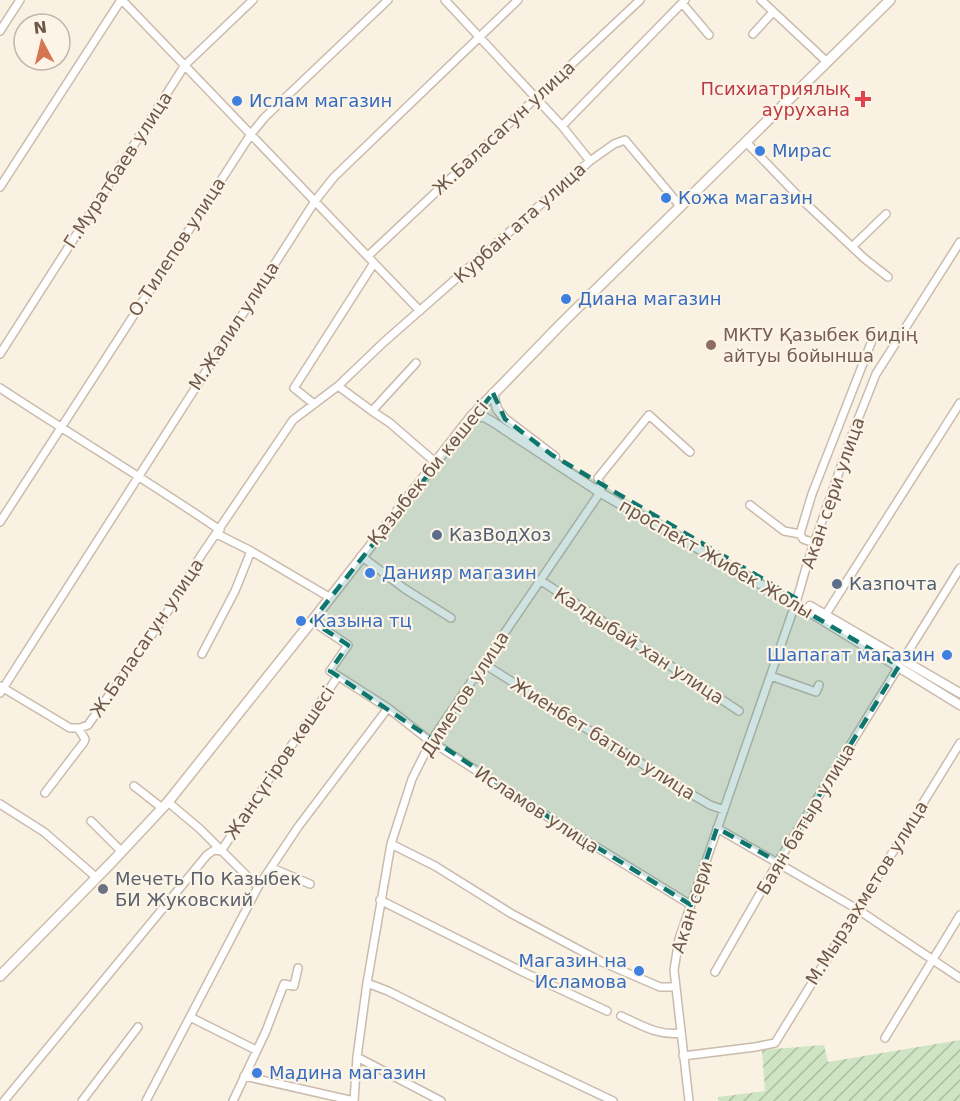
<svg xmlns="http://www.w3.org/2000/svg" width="960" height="1101" viewBox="0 0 960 1101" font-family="'DejaVu Sans',sans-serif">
<defs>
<pattern id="garden-furrows" width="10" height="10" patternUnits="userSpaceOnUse" patternTransform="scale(1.5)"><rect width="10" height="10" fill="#cfe4c2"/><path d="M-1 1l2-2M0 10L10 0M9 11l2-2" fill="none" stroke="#acbca0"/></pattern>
</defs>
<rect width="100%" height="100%" fill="#f9f1e2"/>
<!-- garden -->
<path fill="url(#garden-furrows)" d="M960,1040V1101H718V1097L765,1091L762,1050L824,1045L828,1062Z"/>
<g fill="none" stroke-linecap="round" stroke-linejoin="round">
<defs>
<path id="minor" d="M122,0L420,311
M445,0L562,126
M761,0L826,61
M682,3L709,35
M0,31L20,0
M753,34L773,12
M747,143L800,198L865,259L888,277
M590,161L562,126L685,0
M0,187L121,0
M852,247L886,214
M368,256L640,0
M0,354L185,65L253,0
M416,363L372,411L390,423L435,462
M338,386L372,411
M0,388C73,436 148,481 220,530
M314,404L294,388L374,263
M750,505L784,531L800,534
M0,522L251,134L265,117L388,0
M814,543L803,539L800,534L812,494L873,338
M251,551L329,597
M361,556L405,589L451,618
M540,580L739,711
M824,617L960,403
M202,654L235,591L251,551L217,534
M903,660L960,568
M484,664L679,787L710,805L724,810
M338,676L388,708L426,738L559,824L691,905
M771,676L816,692L819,685
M0,686L70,728H80L88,725L165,616L200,557L293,420L338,386L384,342L590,161L614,144L625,140L681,207
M0,693L315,201L334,177L518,0
M134,786L162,808
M45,793L84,742L85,739L78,728
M168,802L200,829L258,887
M0,804L44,832L97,878
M91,821L122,852
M717,828L857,909L960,978
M391,844L435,866L512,914L602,962L660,987H675
M272,868L310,884
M380,900L523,972L607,1011
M715,972L778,862L899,666
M367,983L388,991L514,1054L613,1101
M621,1016C641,1025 658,1036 680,1033
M190,1017L256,1050
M885,1038L960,915
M683,1056L755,1047L775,1043L960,743
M357,1057L441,1101
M244,1076L354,1101
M4,1101L207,855L214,850L221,851L338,676L330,671L348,645L312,621
M82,1101L138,1027
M146,1101L258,887L298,827L388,708
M233,1101L266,1031L284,984L294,986L298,968
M354,1101L357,1057L367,983L391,844L412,779L431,741L597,497L601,488L598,478L649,415L690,452
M689,1101L674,970L679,939L797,599L808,561L853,432L876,374L960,242"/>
<path id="tertiary" d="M493,393L497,409L505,419L555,457
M471,417H484L493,422L599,492L811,613L960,705
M810,606L960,693"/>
<path id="secondary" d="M0,976L111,863L168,802L312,621L471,417L561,324L890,0"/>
</defs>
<!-- minor casing -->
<use href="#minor" stroke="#cabbad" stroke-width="10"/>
<!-- tertiary casing -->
<use href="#tertiary" stroke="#cabbad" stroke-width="11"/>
<!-- secondary casing -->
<use href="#secondary" stroke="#cdbbaa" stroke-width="12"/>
<!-- minor -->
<use href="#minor" stroke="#fff" stroke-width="7"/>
<!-- tertiary -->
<use href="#tertiary" stroke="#fff" stroke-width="8"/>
<!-- secondary -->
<use href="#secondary" stroke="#fff" stroke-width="9"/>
</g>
<!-- marked area -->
<path fill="#0f766e" fill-opacity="0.2" stroke="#0f766e" stroke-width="4.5" stroke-dasharray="12 8" stroke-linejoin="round" d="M493,393L505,419L552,455L797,599L795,605L899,666L778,862L717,828L691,905L559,824L330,671L348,645L312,621Z"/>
<!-- markers -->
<path fill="#e0444e" stroke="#fcf5e7" stroke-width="2" d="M860 90h6v6h6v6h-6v6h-6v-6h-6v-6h6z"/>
<g fill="#3f7fe0" stroke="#fcf5e7" stroke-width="2">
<circle cx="237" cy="101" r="6"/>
<circle cx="760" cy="151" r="6"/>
<circle cx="666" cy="198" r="6"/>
<circle cx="566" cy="299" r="6"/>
<circle cx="370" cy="573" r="6"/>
<circle cx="301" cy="621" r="6"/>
<circle cx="947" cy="655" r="6"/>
<circle cx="639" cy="971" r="6"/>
<circle cx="257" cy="1073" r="6"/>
</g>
<circle fill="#8d6e63" stroke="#fcf5e7" stroke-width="2" cx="711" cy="345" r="6"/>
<g fill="#5c6f8a" stroke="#fcf5e7" stroke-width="2">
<circle cx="437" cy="535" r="6"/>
<circle cx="837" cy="584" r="6"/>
</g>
<circle fill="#6b7280" stroke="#fcf5e7" stroke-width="2" cx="103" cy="889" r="6"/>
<g text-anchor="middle" stroke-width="4.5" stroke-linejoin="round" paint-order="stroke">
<!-- health labels -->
<g font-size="18" fill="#be3a42" stroke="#fcf5e7" text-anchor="end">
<text x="850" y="95">Психиатриялық<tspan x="850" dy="21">аурухана</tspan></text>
</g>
<!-- shop labels -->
<g font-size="18" fill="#366cbe" stroke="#fcf5e7" text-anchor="start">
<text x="249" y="107">Ислам магазин</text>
<text x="772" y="157">Мирас</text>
<text x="678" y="204">Кожа магазин</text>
<text x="578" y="305">Диана магазин</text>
<text x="382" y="579">Данияр магазин</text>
<text x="313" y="627">Казына тц</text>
<text x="935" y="661" text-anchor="end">Шапагат магазин</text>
<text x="627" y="967" text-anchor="end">Магазин на<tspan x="627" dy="21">Исламова</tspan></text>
<text x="269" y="1079">Мадина магазин</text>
</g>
<!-- street labels -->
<g font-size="18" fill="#6d584b" stroke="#fcf5e7">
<text transform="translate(504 128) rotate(-43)" y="6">Ж.Баласагун улица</text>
<text transform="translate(118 170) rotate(-57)" y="6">Г.Муратбаев улица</text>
<text transform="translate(520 223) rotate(-42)" y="6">Курбан ата улица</text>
<text transform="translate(177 247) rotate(-57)" y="6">О.Тилепов улица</text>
<text transform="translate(234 326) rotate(-57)" y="6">М.Жалил улица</text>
<text transform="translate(428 473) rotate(-51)" y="6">Қазыбек би көшесі</text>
<text transform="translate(833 493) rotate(-71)" y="6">Акан сери улица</text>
<text transform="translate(716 559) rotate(30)" y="6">проспект Жибек Жолы</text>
<text transform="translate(147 638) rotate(-56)" y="6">Ж.Баласагун улица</text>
<text transform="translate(639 646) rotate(33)" y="6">Калдыбай хан улица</text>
<text transform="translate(465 694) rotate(-57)" y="6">Диметов улица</text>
<text transform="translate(603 739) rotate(32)" y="6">Жиенбет батыр улица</text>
<text transform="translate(280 763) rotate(-56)" y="6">Жансүгіров көшесі</text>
<text transform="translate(537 810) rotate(33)" y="6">Исламов улица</text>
<text transform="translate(806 819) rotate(-59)" y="6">Баян батыр улица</text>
<text transform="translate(867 893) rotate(-58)" y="6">М.Мырзахметов улица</text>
<text transform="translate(692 907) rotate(-72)" y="6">Акан сери</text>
</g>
<!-- education labels -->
<g font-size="18" fill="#785e54" stroke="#fcf5e7" text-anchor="start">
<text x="723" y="341">МКТУ Қазыбек бидің<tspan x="723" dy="21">айтуы бойынша</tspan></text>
</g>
<!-- service labels -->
<g font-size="18" fill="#4e5e75" stroke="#fcf5e7" text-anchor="start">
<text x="449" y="541">КазВодХоз</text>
<text x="849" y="590">Казпочта</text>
</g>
<!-- worship labels -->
<g font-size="18" fill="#5b616d" stroke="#fcf5e7" text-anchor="start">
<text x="115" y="885">Мечеть По Казыбек<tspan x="115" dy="21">БИ Жуковский</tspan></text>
</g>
</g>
<!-- north arrow -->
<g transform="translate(42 42) rotate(353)"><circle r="28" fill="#fcf5e7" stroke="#c3b6a9" stroke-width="1.5"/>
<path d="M0-4.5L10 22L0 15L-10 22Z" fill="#d67554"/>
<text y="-9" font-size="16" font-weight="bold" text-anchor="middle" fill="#6d584b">N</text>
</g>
</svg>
